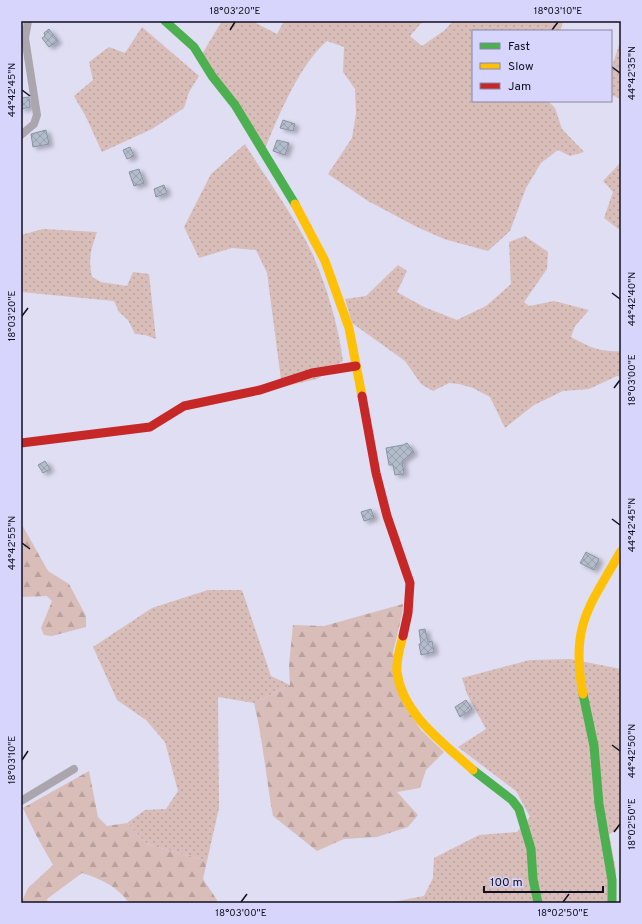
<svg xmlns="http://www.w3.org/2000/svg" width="642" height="924" viewBox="0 0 642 924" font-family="Overpass,sans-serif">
<defs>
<pattern id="grass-dots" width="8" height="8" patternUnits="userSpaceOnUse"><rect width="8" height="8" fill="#d8bdb9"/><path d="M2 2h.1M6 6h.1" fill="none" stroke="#b8a19f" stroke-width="1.8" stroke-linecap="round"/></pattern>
<pattern id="forest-firs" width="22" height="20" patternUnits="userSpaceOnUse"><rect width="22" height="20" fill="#d8bdb9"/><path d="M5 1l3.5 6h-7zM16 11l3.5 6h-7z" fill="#b8a19f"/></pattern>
<pattern id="building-cross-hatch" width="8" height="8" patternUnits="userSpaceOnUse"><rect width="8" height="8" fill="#b2bccb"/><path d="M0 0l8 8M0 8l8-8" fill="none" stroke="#98a0ae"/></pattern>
<filter id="shadow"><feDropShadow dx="4" dy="2.5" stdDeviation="2" flood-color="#0004"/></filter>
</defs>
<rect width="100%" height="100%" fill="#dfdef3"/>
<!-- grass -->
<path fill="url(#grass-dots)" d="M222,21H252L277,34L284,21H423L410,36L422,46L445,30L453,21L563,22L560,31H473V101H548L555,108L562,129L584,152L570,156L558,150L541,163L526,188L510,231L488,251L444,239L417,227L368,201L328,174L352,138L356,114L355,89L343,72L344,47L327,41C299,65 278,117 264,151L199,59Z
M142,27L199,76L189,92L184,108L152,129L102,152L86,117L74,96L93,80L89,62L109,47L125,53Z
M621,43V99L611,95V70L619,45Z
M245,144C267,180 294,215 312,253C327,287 338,324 343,361L317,379L282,387L267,273L256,250L232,248L199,258L184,227L211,174Z
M621,162V231L604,218L613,192L603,181Z
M43,229L97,232C91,250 88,258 92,277L101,282L127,286L133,272L149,274L156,339L145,335L135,334L128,320L119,312L114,301L21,292V235Z
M525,236L548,252L547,269L524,302L529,306L554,301L589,310L575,326L571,337C587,346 602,353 621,351V376H617L589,389L563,391L534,405L505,428L490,397L473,388L459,384L449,383L433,391L421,384L405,361L352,323L345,299L366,296L398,265L407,271L397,292L424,307L457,320L486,306L511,284L509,242Z
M208,590H242L271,676L290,685L254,703L218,697L219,808L207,861L147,844L127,823L145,810L166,809L178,791L165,742L146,720L117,700L93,647L152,608Z
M570,659L621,669V828L609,834L616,870V903H388L424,896L433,878L434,858L479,835L517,832L530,817L516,791L458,747L486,729L467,694L462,678L530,660Z"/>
<!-- forest -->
<path fill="url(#forest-firs)" d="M21,523L48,571L69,584L86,616V627L52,636L44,635L41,628L52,601L47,596L21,597Z
M403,604L402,615L393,652L404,705L421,730L444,752L426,770L420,788L397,792L418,815L408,827L377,837L344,839L317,851L273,816C266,778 263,740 254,703L290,685L289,665L293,625L324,626Z
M89,771L98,817L107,826L127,823L147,844L207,861L203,879L217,900V903H129C117,886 101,879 82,873L47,899L48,903H21L28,888L53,865L36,835L23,808Z"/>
<!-- building -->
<path fill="url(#building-cross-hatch)" stroke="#8a94a1" filter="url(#shadow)" d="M49,29L58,41L49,47L42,38L45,36L44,33Z
M29,97L30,107L21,109V98Z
M283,120L295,124L293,131L280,128Z
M46,130L49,144L33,147L31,134Z
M277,140L289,143L285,155L273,151Z
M130,147L134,156L127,159L123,150Z
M139,169L144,183L134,186L129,172Z
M164,185L167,193L156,197L154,189Z
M407,443L414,452L402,461L404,474L395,475L393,465H389L386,448L403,445Z
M45,461L50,469L43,473L38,465Z
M371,509L374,518L364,521L361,512Z
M586,552L599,559L594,570L580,563Z
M425,629L428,642L432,641L434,652L421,655L419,644H421L419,630Z
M466,700L472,709L460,717L455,707Z"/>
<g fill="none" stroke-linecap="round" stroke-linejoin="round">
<!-- street -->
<path stroke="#aba5ad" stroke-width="8" d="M21,135L34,124L37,115L25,38L28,21
M21,801L74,769"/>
<!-- fast -->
<path stroke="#4caf50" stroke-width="9" d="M165,21L194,47L212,76L235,105L295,204
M583,694L594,746L599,804L612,880V903
M473,770L512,800L519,809L531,849L533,879L538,903"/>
<!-- slow -->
<path stroke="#ffc107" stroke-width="9" d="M295,204L325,261L349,328L362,396
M403,636C400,647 396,660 397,672C402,714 444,743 473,770
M583,694C570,626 589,607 621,551"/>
<!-- jam -->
<path stroke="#c62828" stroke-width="9" d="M362,396L376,473L387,516L410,583L408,613L403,636
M21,443L150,427L184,406L260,390L312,373L356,366"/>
</g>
<!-- ticks -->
<path fill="none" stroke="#110f1f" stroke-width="1.5" d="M230,30L235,22M552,30L558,22M612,67L620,73M22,90L30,96M612,293L620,299M22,316L28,308M614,388L620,380M612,519L620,525M22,543L30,549M612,745L620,751M22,760L28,751M614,832L620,824M241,902L247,894M563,902L569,894"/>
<!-- border -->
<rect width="642" height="924" fill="none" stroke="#d7d5fc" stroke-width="44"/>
<!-- legend -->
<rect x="472" y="30" width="140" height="72" fill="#d7d5fc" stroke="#8886a4"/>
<rect x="480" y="43" width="20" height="6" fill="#4caf50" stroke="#8886a4"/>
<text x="508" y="50" font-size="12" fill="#110f1f">Fast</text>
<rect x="480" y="63" width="20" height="6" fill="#ffc107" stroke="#8886a4"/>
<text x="508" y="70" font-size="12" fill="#110f1f">Slow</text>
<rect x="480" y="83" width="20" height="6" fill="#c62828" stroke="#8886a4"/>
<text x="508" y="90" font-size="12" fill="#110f1f">Jam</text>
<!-- scale -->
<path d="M484 886v6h119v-6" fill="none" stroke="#110f1f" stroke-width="2"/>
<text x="490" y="886" font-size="12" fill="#110f1f" stroke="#d7d5fc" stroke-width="3" paint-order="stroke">100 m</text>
<rect x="22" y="22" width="598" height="880" fill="none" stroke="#110f1f" stroke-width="1.5"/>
<g font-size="10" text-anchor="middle" fill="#110f1f">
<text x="235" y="14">18°03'20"E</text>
<text x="558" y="14">18°03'10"E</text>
<text transform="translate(631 73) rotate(-90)" y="4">44°42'35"N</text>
<text transform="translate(11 90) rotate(-90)" y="4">44°42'45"N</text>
<text transform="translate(631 299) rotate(-90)" y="4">44°42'40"N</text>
<text transform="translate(11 316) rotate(-90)" y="4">18°03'20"E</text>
<text transform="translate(631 380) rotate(-90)" y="4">18°03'00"E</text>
<text transform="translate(631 525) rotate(-90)" y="4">44°42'45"N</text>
<text transform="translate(11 543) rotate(-90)" y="4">44°42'55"N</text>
<text transform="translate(631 751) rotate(-90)" y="4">44°42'50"N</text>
<text transform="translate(11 760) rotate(-90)" y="4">18°03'10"E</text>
<text transform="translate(631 824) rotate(-90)" y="4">18°02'50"E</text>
<text x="241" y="916">18°03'00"E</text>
<text x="563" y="916">18°02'50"E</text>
</g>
</svg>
